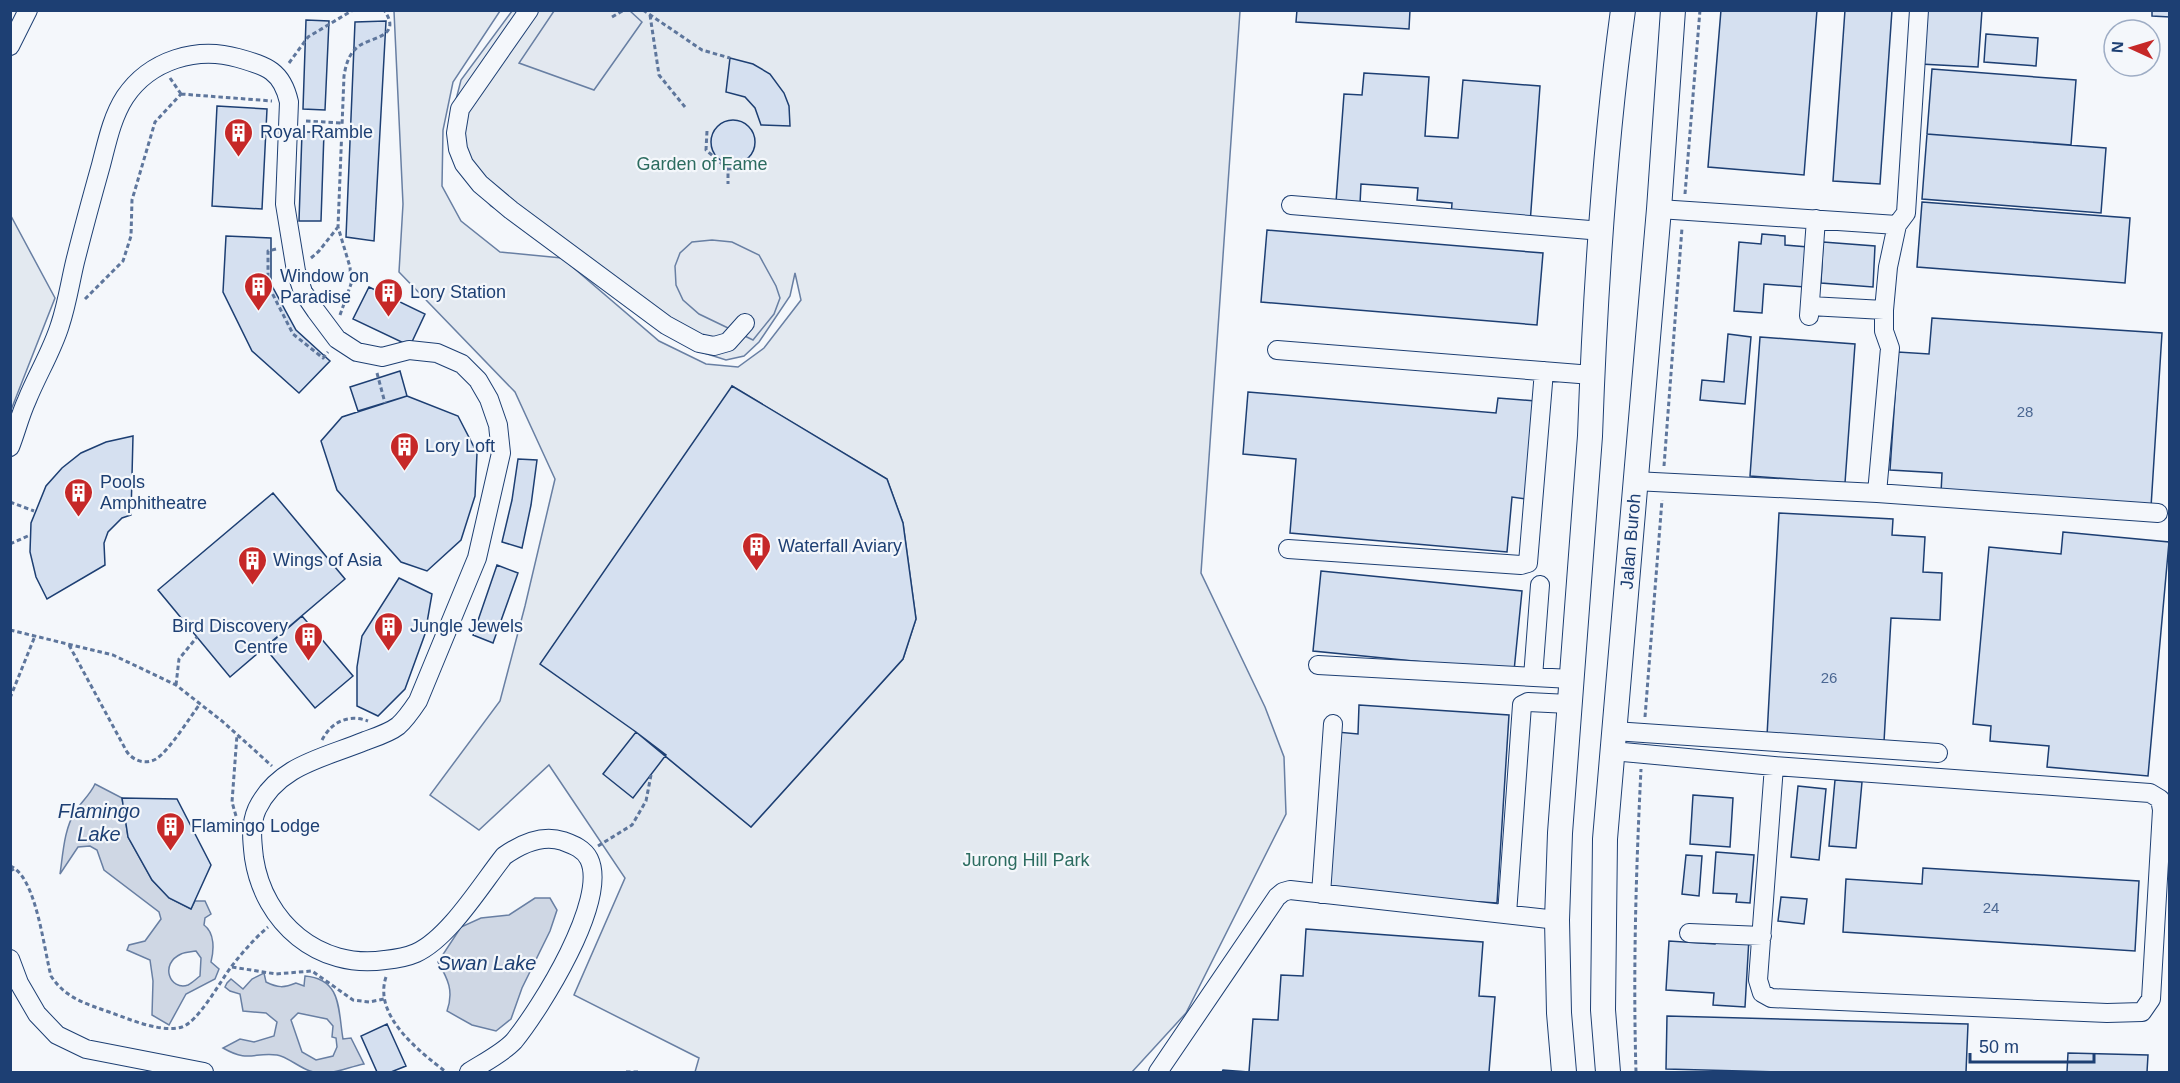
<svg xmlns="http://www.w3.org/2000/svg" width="2180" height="1083" viewBox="0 0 2180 1083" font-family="Helvetica,sans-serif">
<rect width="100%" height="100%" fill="#f4f7fb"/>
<!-- green -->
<path fill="#e3e9f0" stroke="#687fa3" stroke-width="1.5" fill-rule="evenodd" d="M394,11H500L453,82L443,130L442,186L461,221L500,252L562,258L659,341L706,364L738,367L764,348L801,300L795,273L790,296L759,342L744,356L726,360L698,351L562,248L491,206L462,171L449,127L461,80L512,11H1240L1201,573L1265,707L1284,757L1286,814L1186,1013L1132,1072H695L699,1058L574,995L625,878L549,765L479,830L430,795L500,701L525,606L555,479L515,392L399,272L403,204ZM732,386L887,479L903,523L916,619L903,659L751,827L636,732Z
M11,216L55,298L11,410L10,216Z"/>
<!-- parking -->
<path fill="#e3e8f0" stroke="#687fa3" stroke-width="1.5" d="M554,11H630L642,22L594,90L519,63Z
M712,240L732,242L759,255L776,286L780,298L774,314L753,340L699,314L683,300L676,285L675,266L680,253L692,242Z"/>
<!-- water -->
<path fill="#cfd7e4" stroke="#687fa3" stroke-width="1.5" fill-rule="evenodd" d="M95,784L122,798L128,837L152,880L169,898L191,909L195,901H205L211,914L205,918L204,925C215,933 214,950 211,962L219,969L215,979L186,994L169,1025L152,1015L153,981L150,960L127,950L129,945L145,941L161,919L159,912L104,870L97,850L90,846L78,847L60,874C63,854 64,829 75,812C81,802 90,795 95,784ZM196,951L201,958L200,976C196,979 192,983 188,985C170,991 159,964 181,954C185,952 191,952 196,951Z
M535,898H550L557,910L550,931L522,988L511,1019L496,1031L472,1025L447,1011C454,991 448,979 438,962L461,927L481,918L509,915Z
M264,973L266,982C278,988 284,988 296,983L304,986L305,976C342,979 338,1010 343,1039L351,1038L364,1064C347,1067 328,1078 310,1071C300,1068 286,1056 277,1055C253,1052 249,1063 223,1048L240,1039L254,1042L274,1036L277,1022L266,1013L243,1011L240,994L230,991L225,987L227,983L231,979L243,989L252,979ZM298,1013L327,1019L333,1026L332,1037L336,1038L337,1047L333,1056L316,1060L302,1052L291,1020Z"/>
<!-- building -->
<path fill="#d5e0f0" stroke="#1d3f73" stroke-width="1.5" d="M1297,10H1410L1409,29L1296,22Z
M1721,10H1817L1804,175L1708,167Z
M1845,10H1892L1880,184L1833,181Z
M1924,10H1982L1978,67L1920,64Z
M2152,10H2170V17L2152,16Z
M306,20L329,21L325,110L303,109Z
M386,21L374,241L346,237L355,22Z
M1986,34L2038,38L2036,66L1984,62Z
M730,58L753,64L770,74L784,93L789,106L790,126L761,125L755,108L745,97L726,92Z
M1932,69L2076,80L2071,145L1927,134Z
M1364,73L1429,77L1425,136L1458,138L1463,80L1540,86L1530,224L1451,218L1452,203L1417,200L1418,188L1361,184L1360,204L1336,202L1344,94L1362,95Z
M217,106L267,109L262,209L212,206Z
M711 142a22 22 0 1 1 44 0a22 22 0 1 1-44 0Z
M302,132H324L321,221H299Z
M1927,134L2106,148L2101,213L1922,199Z
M1922,202L2130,218L2125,283L1917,267Z
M1267,230L1543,253L1537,325L1261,302Z
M1762,234L1785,236V245L1808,247L1805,287L1764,284L1762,313L1734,311L1739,242L1761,244Z
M226,236L271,238V284L296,330L330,361L299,393L252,351L223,292Z
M1823,242L1875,246L1873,287L1821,283Z
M369,287L425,314L410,346L353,319Z
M1932,318L2162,333L2151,507L1941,493L1942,473L1890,470L1898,352L1929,354Z
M1728,334L1751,337L1745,404L1700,400L1702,380L1724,382Z
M1760,337L1855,344L1845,483L1750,476Z
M400,371L407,396L358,411L350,387Z
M732,386L887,479L903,523L916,619L903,659L751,827L636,732L540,664Z
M1248,392L1496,413L1498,398L1535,401L1526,499L1512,497L1507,552L1290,533L1296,459L1243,454Z
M407,396L458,416L477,453L475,496L461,540L427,571L401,562L337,490L321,441L342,417Z
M133,436L131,515L122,518L108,532L104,543L105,565L47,599L36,577L30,552L31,523L46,486L62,468L81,453L106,442Z
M518,459L537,460L531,505L522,548L502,542L512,500Z
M273,493L345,579L230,677L158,590Z
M1779,513L1893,519L1892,535L1925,537L1923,572L1942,573L1940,620L1891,618L1884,742L1767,736Z
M2063,532L2169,542L2148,776L2047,767L2049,746L1990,741L1991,726L1973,724L1989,547L2061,554Z
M497,565L518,573L493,643L473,635Z
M1321,571L1522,591L1514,671L1313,651Z
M399,578L432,594L425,634L405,689L378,716L357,706V667L362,636Z
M302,616L353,676L315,708L265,648Z
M1359,705L1509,715L1497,903L1327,892L1337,732L1358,734Z
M636,732L666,755L633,798L603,774Z
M1835,780L1862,782L1856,848L1829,846Z
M1798,786L1826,789L1819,860L1791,857Z
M1693,795L1733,798L1730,847L1690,844Z
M122,798L177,799L211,865L191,909L169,898L152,880L128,837Z
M1716,852L1754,855L1750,903L1736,902L1737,894L1713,893Z
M1686,855L1702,856L1699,896L1682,894Z
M1923,868L2139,881L2135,951L1843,932L1846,879L1922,884Z
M1781,897L1807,899L1804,924L1778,921Z
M1306,929L1483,942L1479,996L1495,997L1489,1072H1222L1223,1070L1249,1072L1253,1019L1278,1020L1281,975L1303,976Z
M1715,936L1749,938L1745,1007L1713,1005L1714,993L1666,990L1669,941L1715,944Z
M1667,1016L1968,1024L1966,1072H1781L1666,1069Z
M387,1024L406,1066L391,1072H377L361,1036Z
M2068,1053L2148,1055L2147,1072H2067Z"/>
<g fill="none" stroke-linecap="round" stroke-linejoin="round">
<defs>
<path id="minor" d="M529,10L460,109L456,133L458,149L464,164L480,184L511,210L666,325L699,343L714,346L728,342L745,323
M10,46L28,10
M1291,205L1602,231
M1659,209L1897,225
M1810,306L1884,310
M1809,316L1816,219
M1277,350L1592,375
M10,447C16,432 20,415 27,400C37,375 52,351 60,325C67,304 70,283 75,262C83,230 92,197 101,165C107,142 112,117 125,97C150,60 197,46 238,58C267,66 282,71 289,102L285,204L296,271L303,292L316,311L337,339L357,352L382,357L409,350L437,353L462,364L478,380L489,399L498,425L501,453L477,558L418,701C412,710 406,719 398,726C389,733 376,737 365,741C324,758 278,765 257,809C250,825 252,841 254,858C264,923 319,970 385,960C395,959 407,957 416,953C449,938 481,885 504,856C521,844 542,834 563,841C574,845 584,849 589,859C609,900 540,1009 514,1041C503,1053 483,1063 469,1072
M1634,481L1877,493L2158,513
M1877,493L1890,348L1884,331V310L1888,267L1897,225L1906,213L1919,10
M1288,549L1521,565L1528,563L1544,371
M1318,665L1571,679
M1533,677L1540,585
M1614,731L1938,753
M1612,751L1774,766L2150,793L2160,799L2162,810L2151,999L2142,1012L2107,1013L1771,998L1762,993L1758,980L1774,766
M1321,894L1333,724
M1507,914L1522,705L1528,702L1569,704
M1689,933L1762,936
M10,959L19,983L37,1014L57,1035L86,1049L204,1072
M1158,1072L1277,897L1283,892L1290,890L1557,920"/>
<g id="major">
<path d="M1564,1072L1559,1013L1557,920L1560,833L1590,436C1595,295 1604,150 1623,10"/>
<path id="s1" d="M1608,1072L1603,1010L1605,839L1659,209L1673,10"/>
</g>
</defs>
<!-- minor casing -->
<use href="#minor" stroke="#1d3f73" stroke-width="20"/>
<!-- major casing -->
<use href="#major" stroke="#1d3f73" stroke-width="26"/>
<!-- path -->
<path stroke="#5e769c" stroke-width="3" stroke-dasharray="4.5 3" stroke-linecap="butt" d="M643,10L702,50L730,58
M650,15L659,75L685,107
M612,17L624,10
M289,63L308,37L353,10
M170,78L181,94
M181,94L272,101
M306,121L341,123
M707,131L706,150L728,169V184
M728,169L749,167
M1685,194L1700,10
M276,249L268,251V285L293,334L323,358L328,352
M311,258L319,251L338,227
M85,299L123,261L131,236L132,200L155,122L181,94
M340,315L351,284L350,267L338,227L344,76C346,64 349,53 359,46C371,37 403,37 384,10
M377,373L385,403
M1664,466L1682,228
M10,502L34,511
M10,544L30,535
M10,630L113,655L176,685L222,721L272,766
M69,645L127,752C134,761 145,765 156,759C169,751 190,717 200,704
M176,685L179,659L197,637
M10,698L35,636
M1645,717L1662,500
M322,740C332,721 349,714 368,721
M236,816L232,802L237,735
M598,846L632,825L646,801L651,775
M10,866C36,875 44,950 51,976C66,999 87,1004 112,1013C131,1020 162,1033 182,1027C198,1022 220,982 231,967C242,953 254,939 268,927
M10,871L16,868
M232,967L276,974L312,971L353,1000L369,1002L384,999
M386,977C373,1016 419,1051 446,1072
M626,1072H639
M1636,1072C1633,970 1636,871 1641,769"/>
<!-- minor -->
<use href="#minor" stroke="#f4f7fb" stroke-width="18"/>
<!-- major -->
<use href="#major" stroke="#f4f7fb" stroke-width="24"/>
</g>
<!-- icons -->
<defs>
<symbol id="building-pin" viewBox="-11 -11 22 30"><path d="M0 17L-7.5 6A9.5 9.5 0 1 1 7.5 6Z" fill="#c62828" stroke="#f4f7fb"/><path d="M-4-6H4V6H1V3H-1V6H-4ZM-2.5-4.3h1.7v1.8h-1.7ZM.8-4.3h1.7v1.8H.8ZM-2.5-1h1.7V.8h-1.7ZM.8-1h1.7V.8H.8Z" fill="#fff"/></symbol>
</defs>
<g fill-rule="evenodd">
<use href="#building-pin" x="222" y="116" width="33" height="45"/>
<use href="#building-pin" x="242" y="270" width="33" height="45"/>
<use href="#building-pin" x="372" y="276" width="33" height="45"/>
<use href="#building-pin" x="388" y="430" width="33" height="45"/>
<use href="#building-pin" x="62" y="476" width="33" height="45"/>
<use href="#building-pin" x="740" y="530" width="33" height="45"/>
<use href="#building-pin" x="236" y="544" width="33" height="45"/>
<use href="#building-pin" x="372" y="610" width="33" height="45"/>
<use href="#building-pin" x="292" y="620" width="33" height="45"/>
<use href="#building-pin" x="154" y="810" width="33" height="45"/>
</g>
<g text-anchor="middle" stroke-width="4.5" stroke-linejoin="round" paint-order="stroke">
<!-- number labels -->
<g font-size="15" fill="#4b6792">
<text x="2025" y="417">28</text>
<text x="1829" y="683">26</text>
<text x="1991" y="913">24</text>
</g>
<!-- poi labels -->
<g font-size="18" fill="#1d3f73" stroke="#f4f7fb" text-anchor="start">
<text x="260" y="138">Royal Ramble</text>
<text x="280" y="282">Window on<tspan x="280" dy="21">Paradise</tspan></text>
<text x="410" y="298">Lory Station</text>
<text x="425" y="452">Lory Loft</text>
<text x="100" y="488">Pools<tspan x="100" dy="21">Amphitheatre</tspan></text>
<text x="778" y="552">Waterfall Aviary</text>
<text x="273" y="566">Wings of Asia</text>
<text x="288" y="632" text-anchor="end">Bird Discovery<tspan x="288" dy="21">Centre</tspan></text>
<text x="410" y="632">Jungle Jewels</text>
<text x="191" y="832">Flamingo Lodge</text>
</g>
<!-- park labels -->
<g font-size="18" fill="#2c6c60" stroke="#f4f7fb">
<text x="702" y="170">Garden of Fame</text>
<text x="1026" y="866">Jurong Hill Park</text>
</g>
<!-- street labels -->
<g font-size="18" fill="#1d3f73" stroke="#f4f7fb">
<text dy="6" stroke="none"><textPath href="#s1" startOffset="532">Jalan Buroh</textPath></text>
</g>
<!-- water labels -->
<g font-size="20" font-style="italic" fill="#1d3f73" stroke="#f4f7fb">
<text x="99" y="818">Flamingo<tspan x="99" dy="23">Lake</tspan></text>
<text x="487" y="970">Swan Lake</text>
</g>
</g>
<!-- border -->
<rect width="2180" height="1083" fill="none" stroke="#1d3f73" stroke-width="24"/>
<!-- north arrow -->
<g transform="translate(2132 48) rotate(274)"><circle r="28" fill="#f4f7fb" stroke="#9eadc5" stroke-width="1.5"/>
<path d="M0-4.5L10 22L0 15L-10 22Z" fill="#c62828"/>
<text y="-9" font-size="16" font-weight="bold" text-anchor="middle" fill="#1d3f73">N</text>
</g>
<!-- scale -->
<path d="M1970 1053v9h124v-9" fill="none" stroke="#1d3f73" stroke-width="3"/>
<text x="1979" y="1053" font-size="18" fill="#1d3f73" stroke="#f4f7fb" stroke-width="4.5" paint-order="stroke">50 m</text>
</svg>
